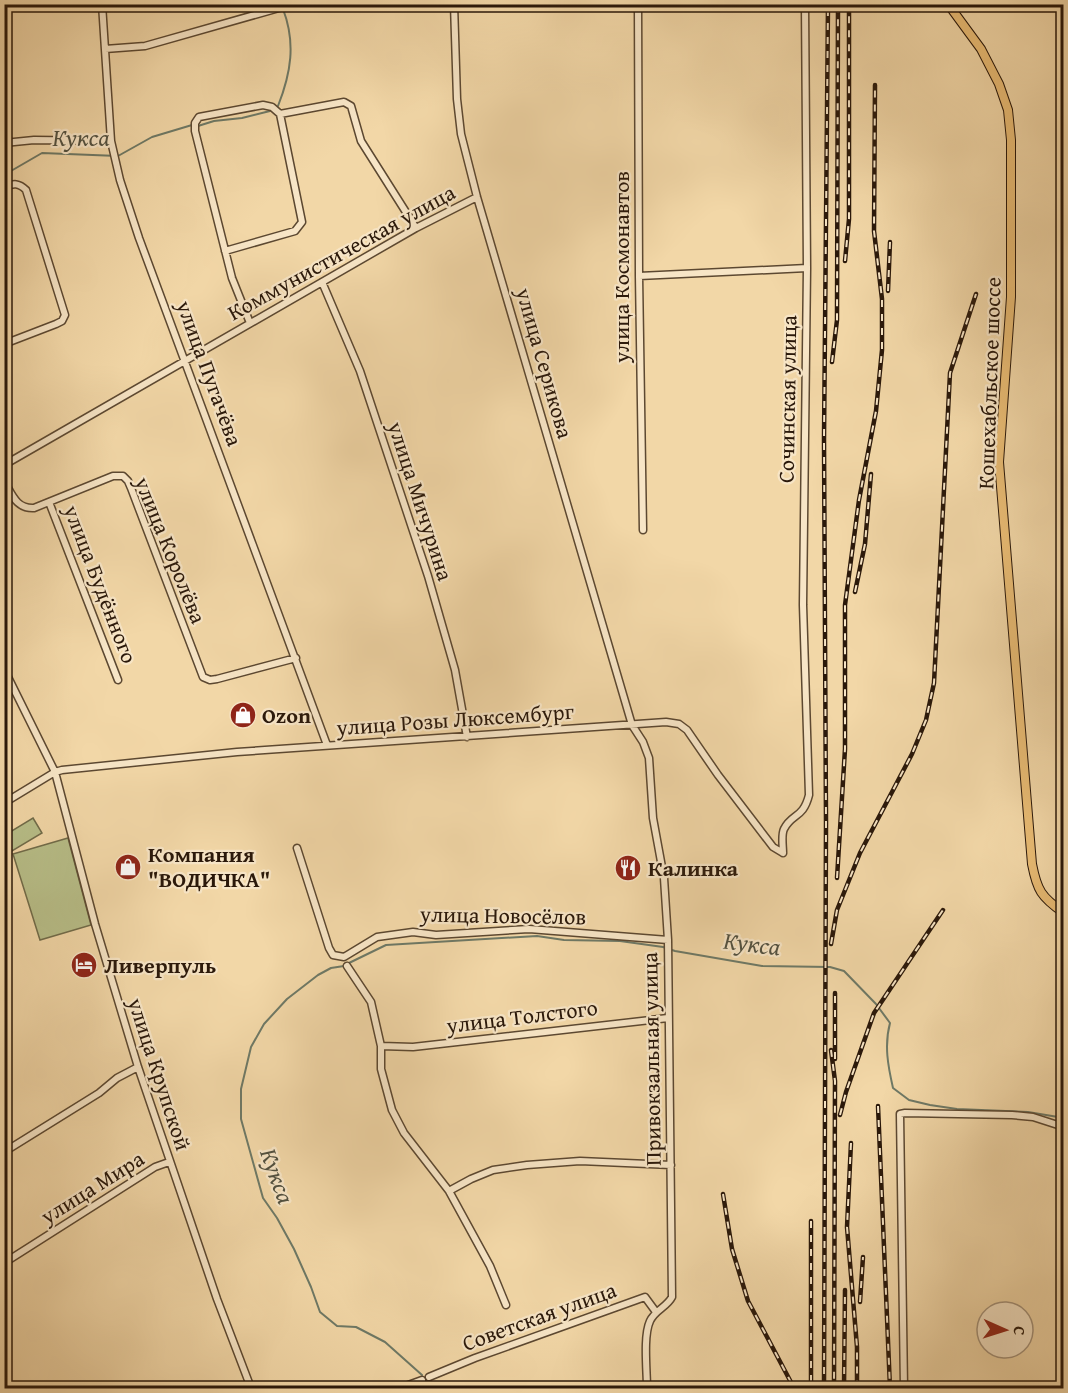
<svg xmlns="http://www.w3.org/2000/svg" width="1068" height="1393" viewBox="0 0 1068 1393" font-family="'Gentium Book Plus',serif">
<rect width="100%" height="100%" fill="#f2d7a7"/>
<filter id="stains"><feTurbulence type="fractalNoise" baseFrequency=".00333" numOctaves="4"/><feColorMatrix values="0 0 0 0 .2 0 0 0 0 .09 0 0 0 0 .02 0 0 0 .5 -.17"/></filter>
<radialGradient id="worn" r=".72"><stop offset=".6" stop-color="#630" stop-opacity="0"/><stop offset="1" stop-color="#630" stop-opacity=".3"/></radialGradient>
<!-- green -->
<path fill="#b8bf89" stroke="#716c4a" stroke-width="1.5" d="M33,818L42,833L12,851L5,835Z
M68,838L91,925L40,940L13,854Z"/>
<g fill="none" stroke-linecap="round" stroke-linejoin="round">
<!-- stream -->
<path stroke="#6e7966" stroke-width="2" d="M278,106C291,73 296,43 283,9
M198,126L214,121L242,118L270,111
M4,175L42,153L118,156L152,137L192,125
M349,963L386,945L537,936L564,940L620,941L663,947L675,951L762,966L830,967L844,971L876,1004L890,1023C884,1045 888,1066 893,1088L909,1100L930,1105L957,1109L1028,1112L1064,1118
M344,966L331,968L318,975L287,999L264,1024L251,1047L241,1089V1119L263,1198L277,1218L294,1249L311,1287L320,1312L337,1326L356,1327L385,1342L422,1375
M427,1381L433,1388"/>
<defs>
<path id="minor" d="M102,4L111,141L120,180L139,238L327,745
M454,4L457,99L461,134L477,197L632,725L643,742L649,758L653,818L664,878L668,940L672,1297C667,1307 655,1310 650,1321C643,1336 647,1371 647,1388
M638,4L639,276L643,530
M105,49L145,46L293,4
M4,143L34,140L111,141
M4,187C14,183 19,183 26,190L65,315L62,321L56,324L4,344
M225,251L295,231L302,222L280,114
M639,276L807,268
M322,282L360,371L428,576L455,670L467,737
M250,323L232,278L195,131V123L199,117L263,105L272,107L280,114L344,102L351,106L361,141L416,228
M4,465L416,228L477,197
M4,481C12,494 16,509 34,508L113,476H123L128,481L131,488L203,677L210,680L217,679L296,658
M49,502L118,680
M4,669L55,772L95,924L138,1067L217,1299L251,1388
M4,803L55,772L62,770L237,752L666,722L679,724L687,730L718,775L773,847L783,853
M297,848L329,948L333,955L344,957L377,937L413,932L436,935L529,929L668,940
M783,853C783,846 781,835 784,829C792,813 803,819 809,795L803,605L807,268L805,4
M347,966L371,1002L381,1046V1069L392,1110L404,1133L449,1191L490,1266L506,1305
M381,1046L413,1047L466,1041L668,1018
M4,1152L99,1093L117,1078L138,1067
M449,1191L471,1179L493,1170L527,1165L580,1161L671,1165
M4,1263L155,1167L169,1162
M1064,1298V1304
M429,1377L475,1358L645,1297L656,1312
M400,1388L422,1380
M904,1388L900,1114L905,1113L1012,1115L1033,1117L1064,1127"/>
<path id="major" d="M948,4L981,49L999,84L1008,110L1011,140V297L999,462L1032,864C1037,890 1041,897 1064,913"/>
</defs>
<!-- minor casing -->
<use href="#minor" stroke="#5c4831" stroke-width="9"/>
<!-- major casing -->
<use href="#major" stroke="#2a180a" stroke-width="10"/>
<!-- minor -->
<use href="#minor" stroke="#f7e5c6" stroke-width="6"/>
<!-- major -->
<use href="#major" stroke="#e9bc74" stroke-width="8"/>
<defs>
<path id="rail" d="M845,261L849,219V4
M888,291L890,242
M832,362L837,320L838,4
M855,592L865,544L871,474
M837,878L845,749V605L859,500L876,411L882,350V299L874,231L875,85
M831,944L837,910L860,853L912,754L926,720L934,683L950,373L976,294
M831,1050L835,1081L834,1388
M835,1059V993
M878,1106L890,1388
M840,1115L846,1092L874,1013L943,910
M851,1143L847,1227L857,1347V1388
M723,1194L732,1249L748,1301L794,1388
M811,1221V1388
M860,1302L863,1257
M824,1388L826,822L824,439L828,4
M844,1388L845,1290"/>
</defs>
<!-- rail casing -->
<use href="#rail" stroke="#2a180a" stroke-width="4.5"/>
<!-- rail -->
<use href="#rail" stroke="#f7e5c6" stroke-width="2" stroke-dasharray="7" stroke-linecap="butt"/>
</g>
<!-- icons -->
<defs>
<symbol id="shop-disc" viewBox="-11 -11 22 22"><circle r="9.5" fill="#8f2418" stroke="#f7e5c6"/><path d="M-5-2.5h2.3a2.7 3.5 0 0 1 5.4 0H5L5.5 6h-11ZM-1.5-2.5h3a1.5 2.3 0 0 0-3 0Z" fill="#fff"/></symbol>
<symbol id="restaurant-disc" viewBox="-11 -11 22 22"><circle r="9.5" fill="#8f2418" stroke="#f7e5c6"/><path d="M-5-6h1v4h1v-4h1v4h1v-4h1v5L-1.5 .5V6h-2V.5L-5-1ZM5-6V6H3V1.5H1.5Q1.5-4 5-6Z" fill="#fff"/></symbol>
<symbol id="hotel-disc" viewBox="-11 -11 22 22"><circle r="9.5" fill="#8f2418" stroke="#f7e5c6"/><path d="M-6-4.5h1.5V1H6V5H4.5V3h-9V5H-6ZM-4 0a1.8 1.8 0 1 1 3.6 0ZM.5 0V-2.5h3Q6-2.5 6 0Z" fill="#fff"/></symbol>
</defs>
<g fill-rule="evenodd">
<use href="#shop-disc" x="228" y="700" width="30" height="30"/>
<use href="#shop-disc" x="113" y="852" width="30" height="30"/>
<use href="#restaurant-disc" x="613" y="853" width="30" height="30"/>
<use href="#hotel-disc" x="69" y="950" width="30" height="30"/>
</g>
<g text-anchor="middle" stroke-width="4.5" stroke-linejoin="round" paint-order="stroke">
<!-- street labels -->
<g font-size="22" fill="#2a180a" stroke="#f7e5c6">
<text transform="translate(341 252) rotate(-29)" y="8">Коммунистическая улица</text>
<text transform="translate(621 267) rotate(-90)" y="8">улица Космонавтов</text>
<text transform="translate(545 363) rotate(74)" y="8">улица Серикова</text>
<text transform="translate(210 373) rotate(70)" y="8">улица Пугачёва</text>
<text transform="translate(989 383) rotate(-88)" y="8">Кошехабльское шоссе</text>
<text transform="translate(787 399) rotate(-89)" y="8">Сочинская улица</text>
<text transform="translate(421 501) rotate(72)" y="8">улица Мичурина</text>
<text transform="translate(171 550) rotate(68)" y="8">улица Королёва</text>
<text transform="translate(101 584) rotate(69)" y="8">улица Будённого</text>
<text transform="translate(455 719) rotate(-4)" y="8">улица Розы Люксембург</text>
<text transform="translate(503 915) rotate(1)" y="8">улица Новосёлов</text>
<text transform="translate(522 1016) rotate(-7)" y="8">улица Толстого</text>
<text transform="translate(651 1059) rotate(-91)" y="8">Привокзальная улица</text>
<text transform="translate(160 1074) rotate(72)" y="8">улица Крупской</text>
<text transform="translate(92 1187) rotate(-32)" y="8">улица Мира</text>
<text transform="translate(539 1316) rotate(-20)" y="8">Советская улица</text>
</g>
<!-- poi labels -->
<g font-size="22" font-weight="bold" fill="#2a180a" stroke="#f7e5c6" text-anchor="start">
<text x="262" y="723">Ozon</text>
<text x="148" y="862">Компания<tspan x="148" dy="25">"ВОДИЧКА"</tspan></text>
<text x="648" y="876">Калинка</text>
<text x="104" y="973">Ливерпуль</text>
</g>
<!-- water labels -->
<g font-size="24" font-style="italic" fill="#525140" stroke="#f7e5c6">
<text x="81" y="146">Кукса</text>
<text transform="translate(752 944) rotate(7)" y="8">Кукса</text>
<text transform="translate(277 1176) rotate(70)" y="8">Кукса</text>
</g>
</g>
<!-- margin -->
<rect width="1068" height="1393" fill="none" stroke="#f2d7a7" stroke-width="24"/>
<rect x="6" y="6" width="1056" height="1381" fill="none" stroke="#2a180a" stroke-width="3"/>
<rect x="12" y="12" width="1044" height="1369" fill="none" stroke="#2a180a" stroke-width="1.5"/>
<!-- north arrow -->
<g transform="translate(1005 1330) rotate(93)"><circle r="28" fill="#f7e5c6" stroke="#a5937b" stroke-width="1.5"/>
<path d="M0-4.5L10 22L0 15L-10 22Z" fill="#8f2418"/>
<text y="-9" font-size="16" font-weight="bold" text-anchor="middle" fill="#2a180a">С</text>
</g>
<rect width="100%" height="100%" filter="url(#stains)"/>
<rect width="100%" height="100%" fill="url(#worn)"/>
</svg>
